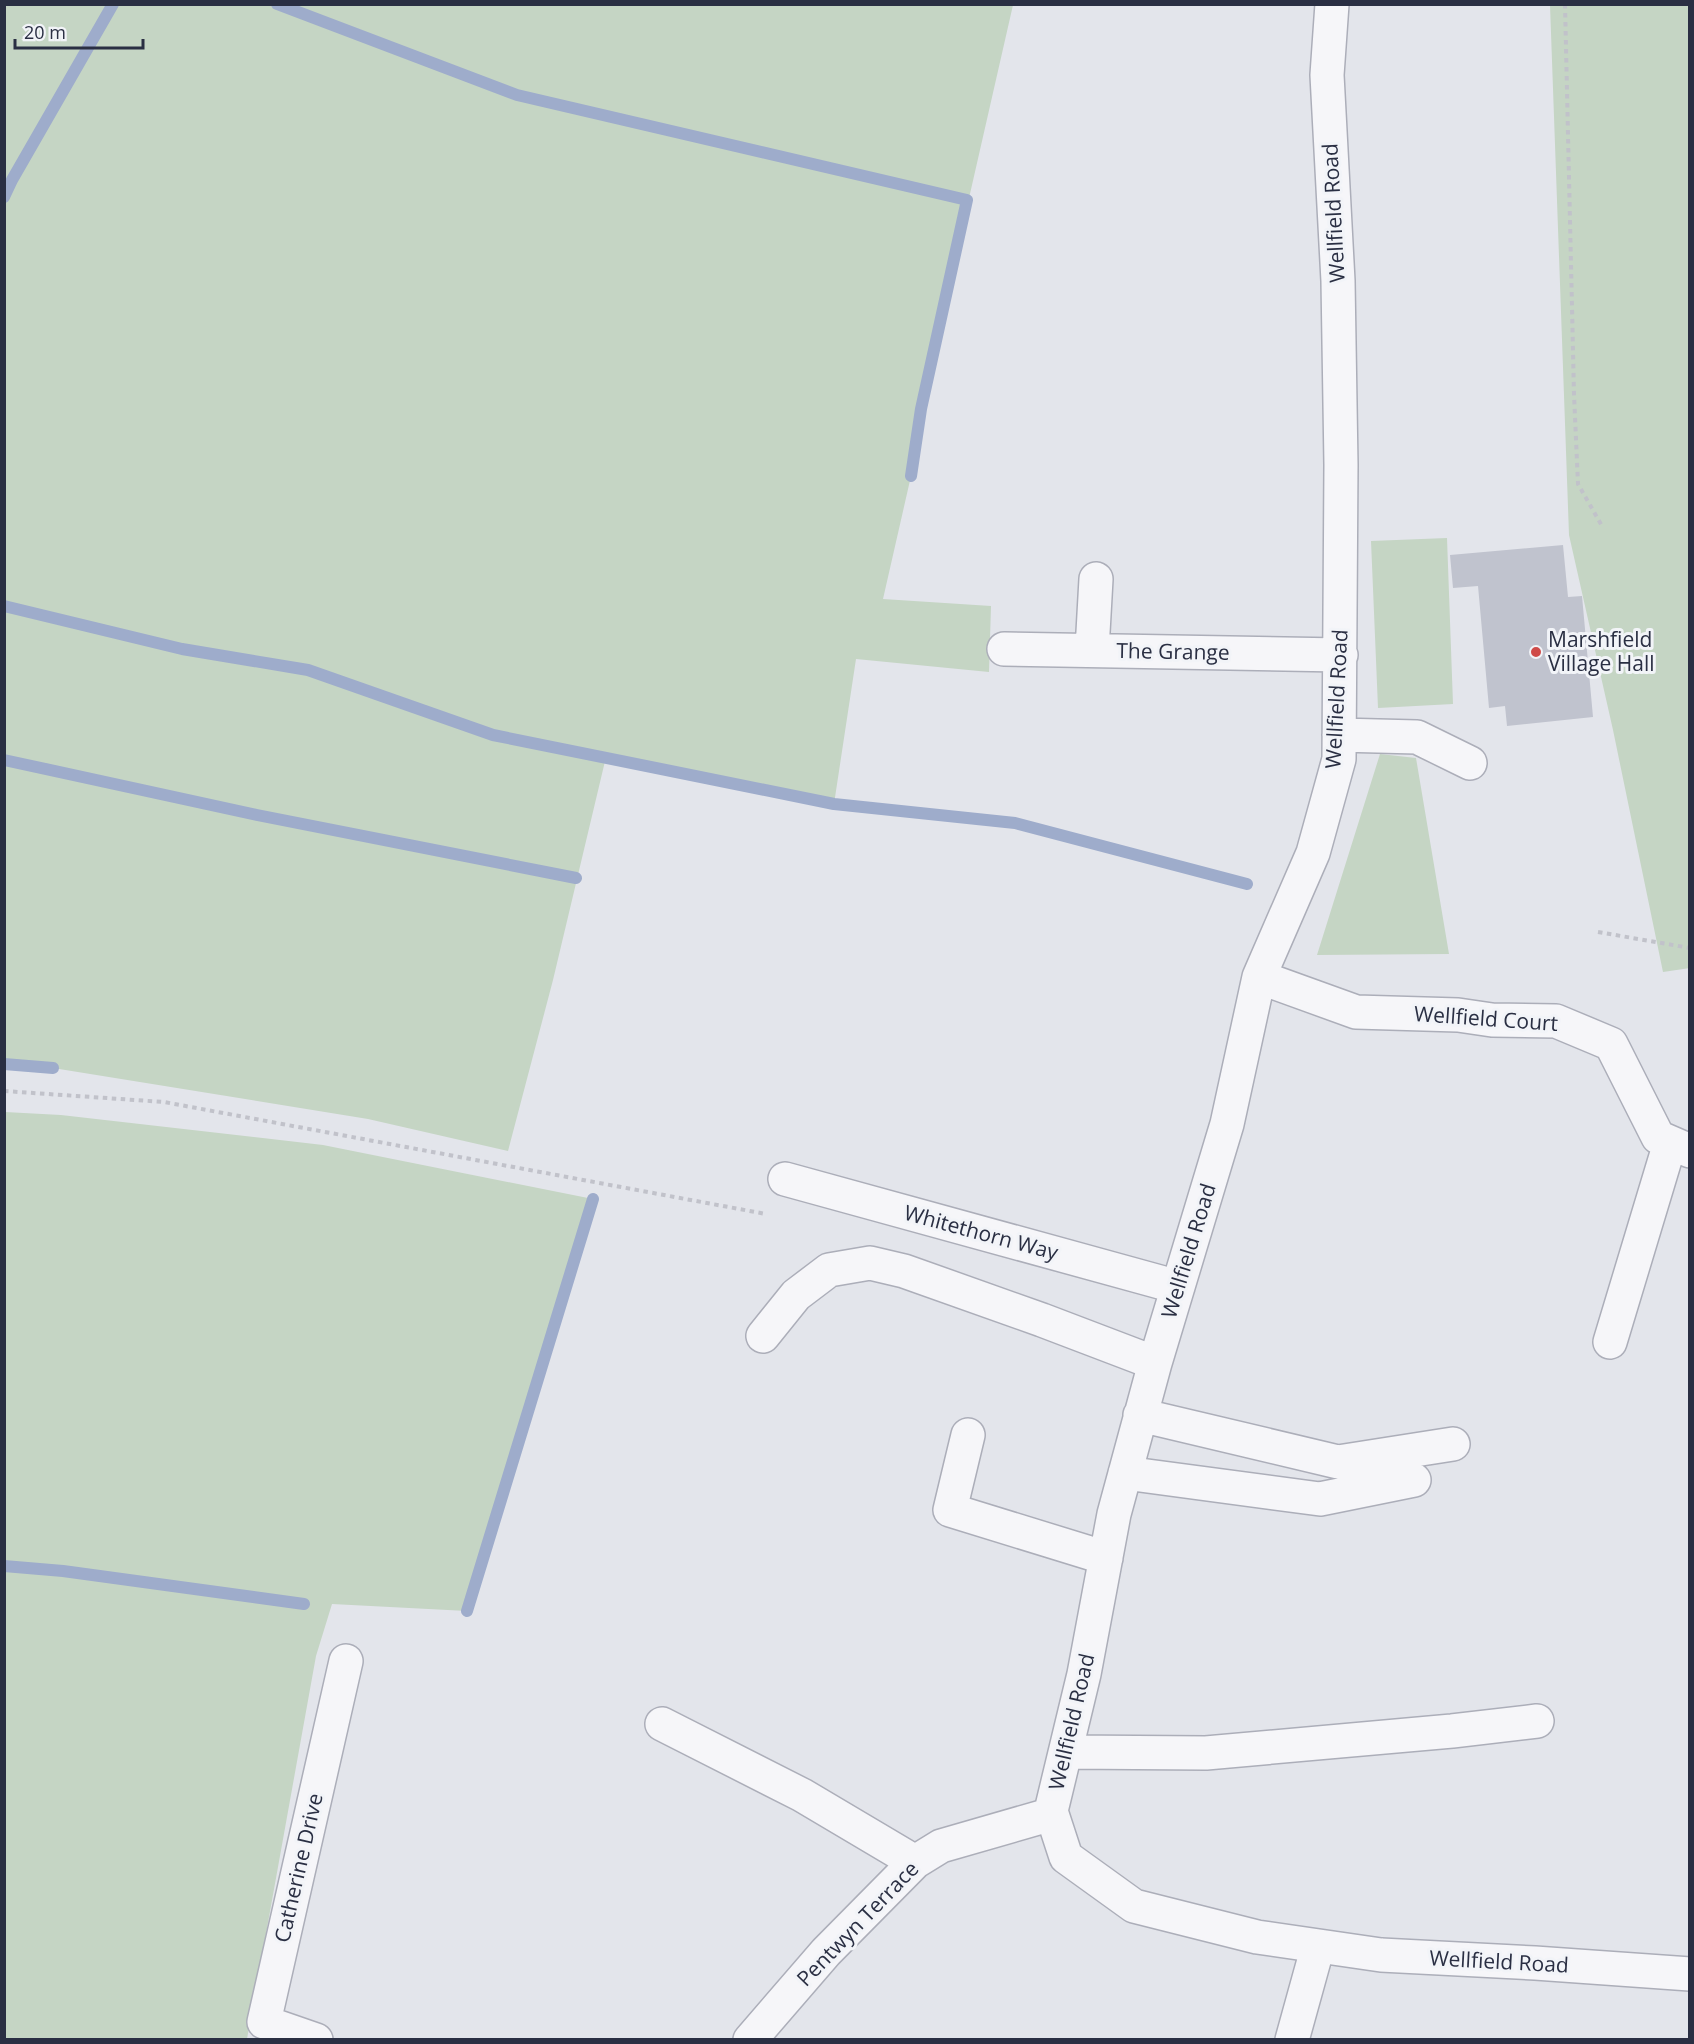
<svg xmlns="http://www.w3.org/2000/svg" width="1694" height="2044" viewBox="0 0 1694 2044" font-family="'Open Sans',sans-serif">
<rect width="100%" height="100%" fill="#e3e5eb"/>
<!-- green -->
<path fill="#c5d5c4" d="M4,5H1013L921,409L911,476L883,599L991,606L989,672L856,659L834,804L606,757L553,980L508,1151L368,1119L53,1068L5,1064Z
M1550,5H1689L1690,968L1663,972L1613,730L1569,535Z
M1447,538L1453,704L1378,708L1371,541Z
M1380,754L1416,758L1449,954L1317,955Z
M5,1112L61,1115L323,1145L593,1199L467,1611L332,1604L316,1656L247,2039L5,2040Z"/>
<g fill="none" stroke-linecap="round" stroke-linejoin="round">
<!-- stream -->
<path stroke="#9eaccb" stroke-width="12" d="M277,4L517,95L967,200L921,409L911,476
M4,197L12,180L113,4
M4,606L182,649L308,670L493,735L834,804L1015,823L1247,884
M4,760L257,815L576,878
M4,1064L53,1068
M4,1566L63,1571L304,1604
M467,1611L593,1199"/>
</g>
<!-- building -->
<path fill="#c0c3ce" d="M1563,545L1568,597L1582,596L1593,717L1507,726L1505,706L1489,708L1478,586L1453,588L1450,555Z"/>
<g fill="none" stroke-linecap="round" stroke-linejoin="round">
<defs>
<path id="minor" d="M1332,4L1327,75L1338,281L1341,465L1339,759L1313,853L1259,977L1227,1124L1155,1363L1114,1514L1084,1674L1051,1811L1066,1857L1134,1906L1257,1937L1381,1955L1535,1963L1690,1974
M1004,649L1341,655
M1092,650L1096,579
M1339,735L1417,737L1470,763
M1259,977L1356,1012L1458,1015L1492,1020L1556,1021L1611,1044L1658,1137L1690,1151
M785,1179L1178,1287
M763,1336L796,1295L829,1270L870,1263L904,1271L1042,1320L1155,1363
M1610,1342L1670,1143
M1140,1415L1338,1462L1453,1444
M968,1435L950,1510L1106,1558
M1125,1473L1320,1499L1414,1480
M662,1724L802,1795L915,1862
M1066,1752L1206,1753L1452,1731L1537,1721
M316,2040L264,2022L346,1661
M750,2040L826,1952L915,1862L941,1846L1052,1814
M1292,2040L1318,1946"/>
</defs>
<!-- minor casing -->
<use href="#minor" stroke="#acaeb9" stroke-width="36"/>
<!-- path -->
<path stroke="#c1c2ca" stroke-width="4" stroke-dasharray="4.5 4.5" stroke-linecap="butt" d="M1565,4L1574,394L1578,484L1602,526
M1598,932L1690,948
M4,1091L164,1102L766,1214"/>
<!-- minor -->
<use href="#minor" stroke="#f6f6f9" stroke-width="33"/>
</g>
<!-- markers -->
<circle fill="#cf4a48" stroke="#f2f4f8" stroke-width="2" cx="1536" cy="652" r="6"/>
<g text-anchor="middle" stroke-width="6" stroke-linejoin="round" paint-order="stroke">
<!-- street labels -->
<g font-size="21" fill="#2a2f43" stroke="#f2f4f8">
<text transform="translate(1334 213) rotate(-93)" y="7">Wellfield Road</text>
<text transform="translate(1173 652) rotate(1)" y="7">The Grange</text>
<text transform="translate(1337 699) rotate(-87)" y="7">Wellfield Road</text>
<text transform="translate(1486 1019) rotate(4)" y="7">Wellfield Court</text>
<text transform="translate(981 1233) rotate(15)" y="7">Whitethorn Way</text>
<text transform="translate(1189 1251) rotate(-73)" y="7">Wellfield Road</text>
<text transform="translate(1072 1722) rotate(-77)" y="7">Wellfield Road</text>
<text transform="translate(299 1868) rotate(-77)" y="7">Catherine Drive</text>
<text transform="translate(858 1924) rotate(-46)" y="7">Pentwyn Terrace</text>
<text transform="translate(1499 1962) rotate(3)" y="7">Wellfield Road</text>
</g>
<!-- poi labels -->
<g font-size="21" fill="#2a2f43" stroke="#f2f4f8" text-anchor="start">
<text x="1548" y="647">Marshfield<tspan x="1548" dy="24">Village Hall</tspan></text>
</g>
</g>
<!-- border -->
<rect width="1694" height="2044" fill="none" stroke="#2a2f43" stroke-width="12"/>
<!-- scale -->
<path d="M15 39v9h128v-9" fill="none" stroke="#2a2f43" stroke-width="3"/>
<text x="24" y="39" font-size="18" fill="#2a2f43" stroke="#f2f4f8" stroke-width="4.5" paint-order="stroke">20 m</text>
</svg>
